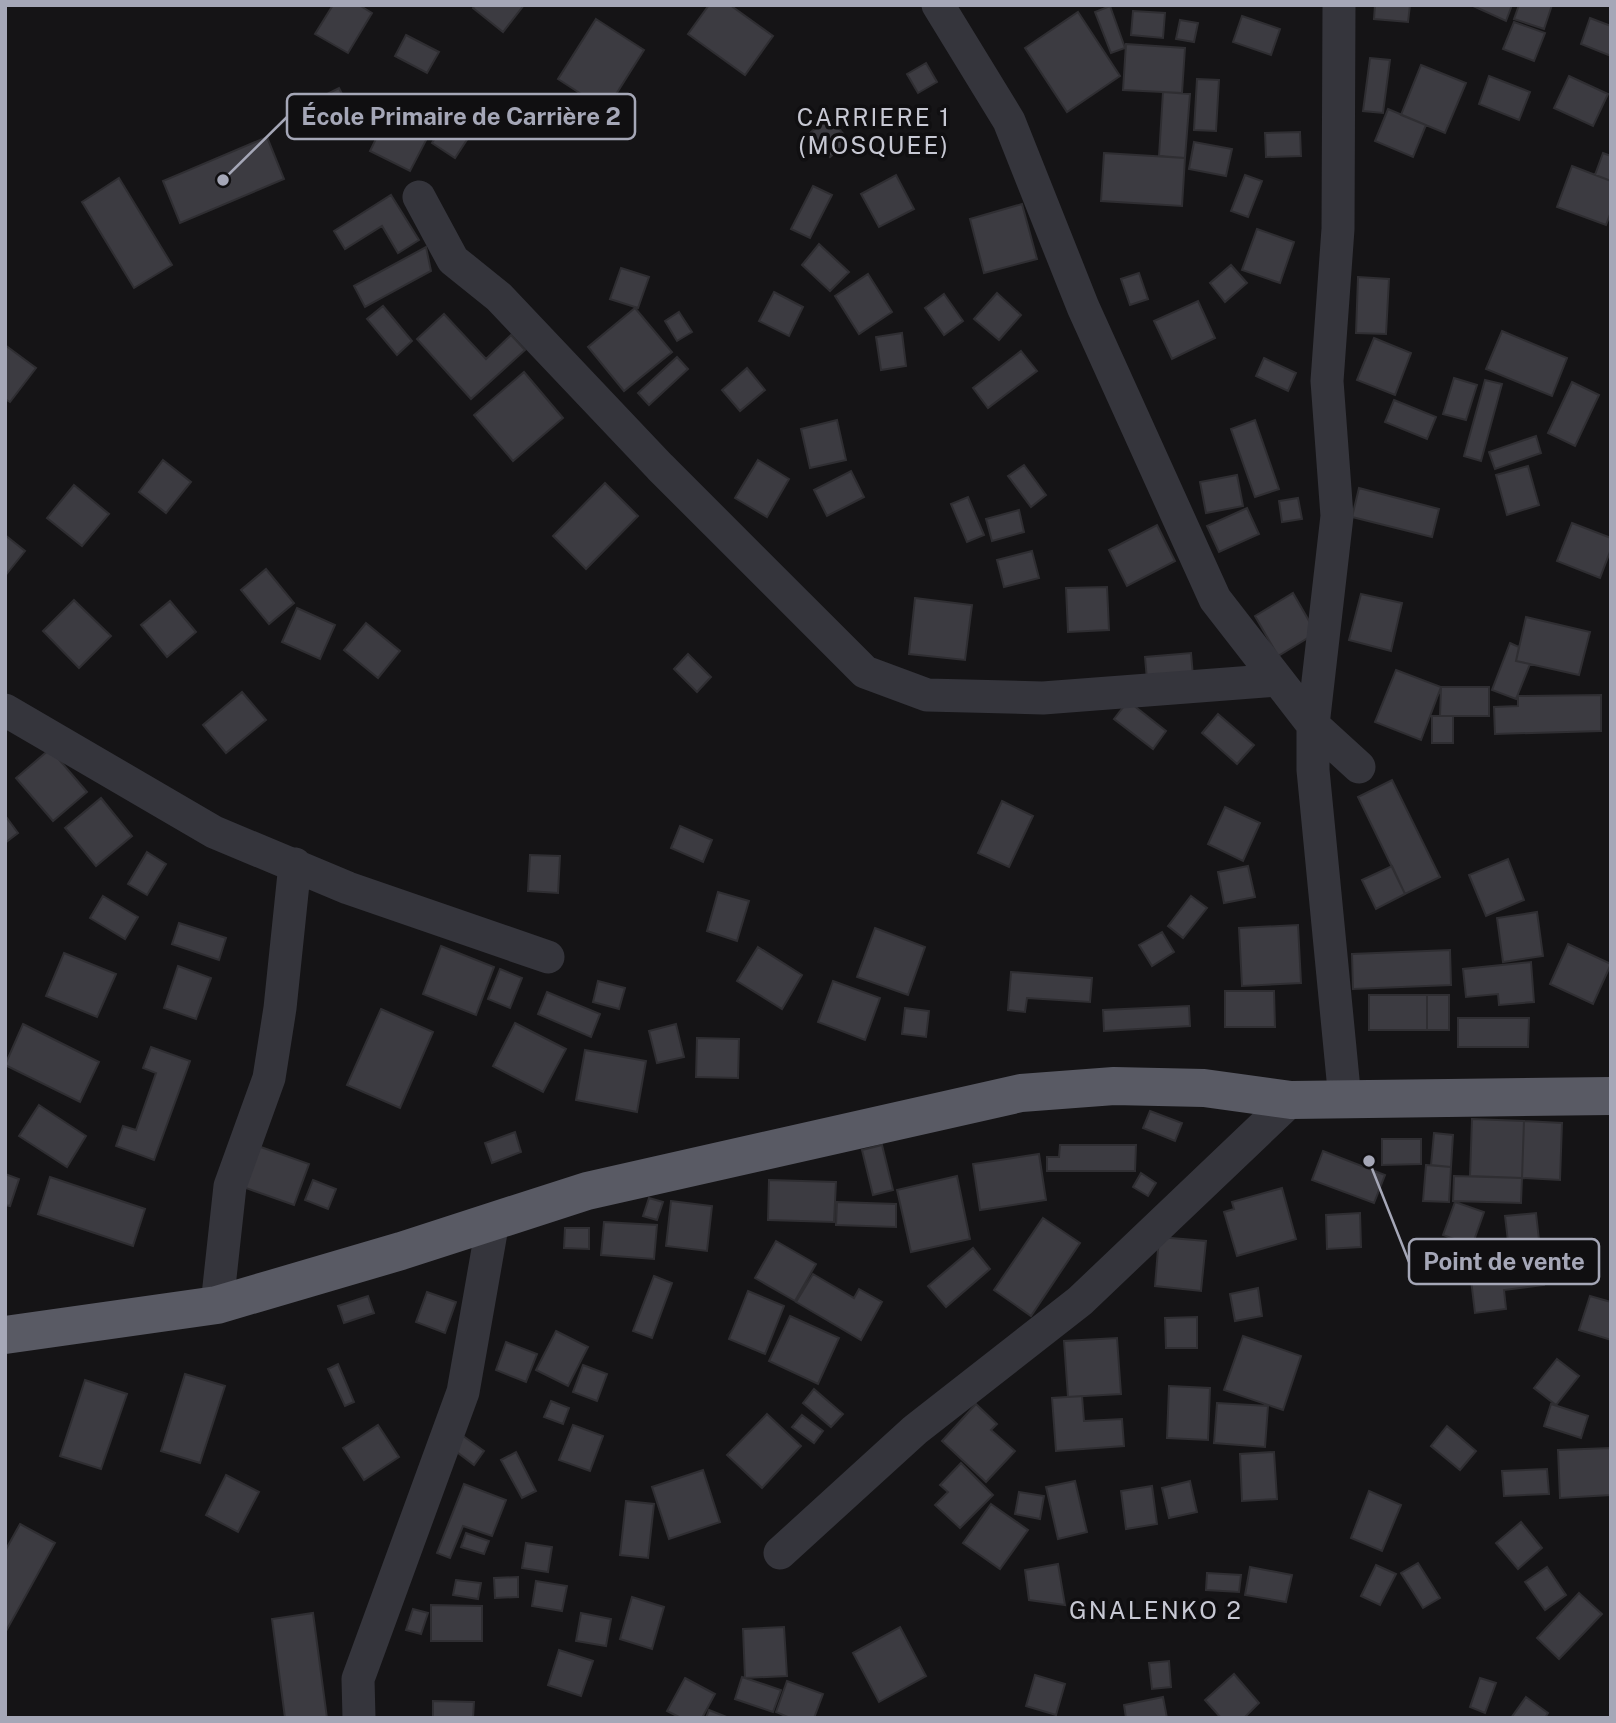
<svg xmlns="http://www.w3.org/2000/svg" width="1616" height="1723" viewBox="0 0 1616 1723" font-family="'Public Sans',sans-serif">
<rect width="100%" height="100%" fill="#151416"/>
<!-- building -->
<path fill="#3c3b41" stroke="#2f2e32" stroke-width="2" d="M333,5H359L372,13L348,53L315,34Z
M475,5H524L503,32L473,8Z
M709,5H730L773,36L745,75L688,34Z
M1375,5H1410L1408,22L1374,19Z
M1471,5H1512L1506,21Z
M1519,5H1552L1544,29L1514,19Z
M1110,6L1125,48L1111,53L1095,12Z
M1133,11L1165,13L1163,38L1131,35Z
M1078,12L1120,76L1067,112L1025,48Z
M1242,16L1280,29L1271,55L1233,42Z
M1590,18L1611,26V56L1581,44Z
M596,19L644,50L606,110L558,79Z
M1180,20L1198,23L1194,42L1176,39Z
M1514,22L1545,33L1534,61L1503,49Z
M406,35L439,52L427,73L395,56Z
M1126,44L1185,48L1182,93L1123,90Z
M1370,58L1390,60L1383,113L1363,111Z
M926,63L937,82L918,93L907,74Z
M1421,65L1466,83L1445,133L1401,115Z
M1489,76L1530,92L1519,120L1479,104Z
M1569,76L1608,94L1593,126L1554,108Z
M1197,79L1219,80L1216,131L1194,130Z
M339,88L355,120L319,139L303,106Z
M1163,92L1190,94L1185,158L1159,156Z
M395,100L436,121L410,171L370,151Z
M1388,109L1426,125L1413,157L1375,141Z
M829,116L849,141L830,157L810,133Z
M448,117L472,132L455,158L432,143Z
M1300,132L1301,156L1266,157L1265,133Z
M267,137L284,179L180,223L163,181Z
M1194,142L1232,149L1226,176L1189,169Z
M1104,153L1185,158L1182,206L1101,201Z
M1603,153L1611,156V181L1595,175Z
M1572,166L1611,181V212L1606,225L1557,207Z
M896,175L914,209L879,227L861,194Z
M1245,175L1262,181L1248,217L1231,211Z
M119,178L172,265L134,288L82,202Z
M813,186L832,195L810,238L791,229Z
M391,195L419,240L398,253L382,226L345,249L334,231Z
M1022,204L1037,259L984,273L970,219Z
M1257,229L1294,242L1280,283L1242,270Z
M819,244L849,272L830,291L802,265Z
M426,247L431,271L365,307L354,286Z
M1231,265L1247,283L1225,302L1210,283Z
M621,268L649,277L638,308L610,299Z
M1139,273L1148,299L1130,305L1121,279Z
M868,274L892,312L859,334L835,296Z
M1358,277L1389,279L1386,334L1356,333Z
M774,292L803,307L789,336L759,321Z
M997,293L1021,315L999,340L974,319Z
M944,294L963,321L944,335L925,308Z
M1198,301L1215,338L1172,359L1154,321Z
M383,306L412,341L397,355L367,319Z
M635,308L672,352L624,391L588,347Z
M679,312L692,332L677,341L665,321Z
M444,314L486,359L511,335L525,350L471,399L417,339Z
M1502,331L1567,358L1552,396L1486,369Z
M902,333L906,366L881,370L876,337Z
M1374,338L1411,353L1395,395L1357,380Z
M5,345L36,368L10,402L5,399Z
M1021,351L1037,371L988,408L973,388Z
M677,357L688,369L649,405L638,393Z
M1264,358L1296,373L1288,391L1256,376Z
M747,368L765,390L740,411L722,390Z
M524,372L563,418L513,461L474,415Z
M1454,378L1477,385L1466,420L1443,414Z
M1485,380L1502,384L1481,461L1464,456Z
M1572,382L1599,395L1575,446L1548,433Z
M1394,400L1436,417L1427,439L1385,422Z
M837,420L846,460L810,468L801,429Z
M1255,420L1279,489L1255,497L1231,429Z
M1536,436L1541,453L1495,469L1489,452Z
M163,460L191,482L166,513L139,492Z
M758,460L789,479L767,517L735,498Z
M1024,465L1046,495L1031,507L1008,476Z
M1528,466L1539,505L1507,515L1496,475Z
M851,471L864,497L827,516L814,490Z
M1237,475L1243,506L1206,513L1200,482Z
M605,483L638,516L586,569L553,536Z
M74,485L109,514L82,546L47,518Z
M1359,488L1439,509L1432,537L1352,517Z
M968,497L984,535L967,542L951,504Z
M1298,498L1302,519L1282,522L1279,501Z
M1247,508L1259,534L1219,552L1207,526Z
M1019,510L1024,532L992,541L986,519Z
M1572,523L1611,538V549L1600,578L1557,561Z
M1157,525L1175,561L1127,586L1109,550Z
M5,535L25,551L5,576Z
M1032,551L1039,578L1004,587L997,560Z
M266,569L294,603L269,624L241,590Z
M1107,587L1109,630L1068,632L1066,588Z
M1293,593L1316,633L1278,656L1255,616Z
M1361,594L1402,603L1391,651L1349,640Z
M915,598L972,605L965,660L909,654Z
M74,600L111,636L79,668L43,631Z
M170,601L196,632L167,657L141,625Z
M297,608L335,625L320,659L282,642Z
M1526,617L1590,632L1579,675L1516,661Z
M366,623L400,651L378,678L344,650Z
M1510,643L1519,647L1516,661L1530,664L1516,699L1492,690Z
M1191,653L1193,676L1147,680L1145,657Z
M688,654L711,677L697,692L674,669Z
M1396,670L1441,687L1421,740L1375,722Z
M1441,687H1489V716H1440Z
M242,692L266,720L226,753L203,725Z
M1601,695V731L1495,734L1494,707L1518,706V696Z
M1128,701L1166,731L1153,749L1114,719Z
M1218,714L1254,745L1237,764L1202,733Z
M1432,716H1453V743H1432Z
M50,749L87,792L53,821L16,778Z
M1392,780L1440,877L1405,894L1358,797Z
M101,798L132,836L96,866L65,828Z
M1002,801L1033,816L1009,867L978,853Z
M1225,807L1260,823L1243,861L1208,844Z
M7,818L18,833L5,843V819Z
M680,826L712,840L703,862L671,848Z
M147,852L166,864L147,895L128,884Z
M530,855L560,856L558,893L528,891Z
M1508,859L1524,900L1486,916L1469,875Z
M1248,866L1255,897L1224,903L1218,872Z
M1392,866L1405,894L1376,909L1362,880Z
M718,892L749,901L737,941L707,931Z
M103,896L138,917L125,939L90,918Z
M1191,896L1207,908L1183,938L1168,926Z
M1537,912L1543,956L1503,962L1497,918Z
M179,923L226,938L219,960L172,944Z
M1298,925L1301,983L1242,986L1239,928Z
M875,928L925,947L908,995L857,977Z
M1162,932L1174,952L1152,966L1139,945Z
M1568,944L1611,964L1593,1004L1550,984Z
M441,946L494,967L476,1015L423,994Z
M758,947L802,975L782,1009L737,981Z
M1450,950L1451,985L1353,989L1352,954Z
M64,953L116,974L97,1017L46,996Z
M1531,962L1534,1002L1499,1005L1498,994L1466,997L1463,969Z
M178,966L211,978L196,1019L164,1008Z
M500,969L522,978L510,1008L488,999Z
M1011,972L1092,978L1090,1002L1027,998L1025,1012L1008,1010Z
M598,981L625,988L619,1009L593,1002Z
M833,981L880,998L865,1040L818,1022Z
M1225,991H1274L1275,1027H1225Z
M547,992L600,1014L591,1037L538,1014Z
M1369,995H1427V1030H1369Z
M1427,995H1449V1030H1427Z
M1189,1006L1190,1026L1104,1031L1103,1010Z
M905,1008L929,1011L926,1037L902,1034Z
M381,1009L433,1032L400,1108L347,1085Z
M1458,1018H1529L1528,1047H1458Z
M515,1023L566,1049L543,1092L493,1066Z
M23,1024L99,1062L80,1102L5,1065Z
M676,1024L684,1057L657,1063L649,1031Z
M697,1038L739,1039L738,1078L696,1077Z
M151,1047L190,1061L154,1160L116,1146L123,1126L136,1130L156,1073L143,1068Z
M585,1050L646,1061L637,1112L576,1100Z
M39,1105L86,1136L67,1167L19,1136Z
M1150,1111L1182,1123L1175,1141L1143,1128Z
M1472,1119L1524,1121L1522,1178L1470,1176Z
M1524,1121L1562,1123L1560,1180L1522,1178Z
M515,1132L521,1152L492,1163L485,1143Z
M1434,1133L1453,1135L1451,1167L1431,1165Z
M1382,1139H1421V1164L1382,1165Z
M882,1145L893,1190L873,1195L862,1150Z
M1060,1145H1136L1135,1171H1047V1157H1059Z
M258,1146L309,1164L294,1205L243,1187Z
M1323,1151L1385,1175L1374,1203L1312,1180Z
M1039,1154L1046,1200L980,1210L973,1164Z
M1426,1165L1451,1167L1449,1202L1423,1201Z
M1141,1173L1156,1183L1148,1196L1133,1187Z
M5,1174L19,1179L10,1206L5,1205Z
M957,1176L970,1239L911,1252L897,1190Z
M1454,1176L1522,1178L1521,1203L1453,1201Z
M50,1177L145,1209L133,1246L38,1214Z
M313,1180L336,1189L328,1209L305,1200Z
M769,1180L836,1182L834,1222L768,1220Z
M1282,1188L1296,1239L1237,1256L1224,1212L1234,1209L1232,1202Z
M649,1198L663,1202L657,1220L643,1216Z
M671,1201L712,1206L707,1251L666,1246Z
M837,1202L896,1204V1227L836,1225Z
M1455,1202L1484,1212L1472,1246L1443,1235Z
M1360,1213L1361,1247L1327,1249L1326,1215Z
M1536,1213L1544,1285L1504,1290L1506,1309L1475,1313L1469,1263L1510,1258L1505,1216Z
M1043,1218L1080,1243L1031,1316L994,1290Z
M604,1222L657,1225L654,1259L601,1255Z
M565,1228H589V1249L564,1248Z
M1159,1237L1206,1241L1201,1291L1155,1286Z
M776,1241L816,1264L795,1301L755,1278Z
M973,1248L990,1269L946,1307L928,1286Z
M813,1274L854,1298L859,1289L882,1302L861,1340L796,1302Z
M654,1276L672,1283L652,1338L633,1331Z
M1258,1288L1262,1316L1235,1321L1230,1294Z
M748,1291L784,1306L765,1354L729,1339Z
M427,1292L456,1302L445,1333L416,1322Z
M368,1296L374,1313L344,1323L338,1306Z
M1590,1296L1611,1302V1340L1579,1330Z
M790,1316L839,1338L818,1384L769,1361Z
M1197,1317V1348H1166L1165,1318Z
M556,1331L588,1347L568,1386L536,1370Z
M1243,1336L1301,1356L1283,1410L1224,1390Z
M1117,1338L1121,1394L1068,1397L1064,1341Z
M506,1342L537,1354L526,1382L496,1370Z
M1557,1359L1579,1376L1556,1405L1534,1388Z
M338,1364L354,1402L345,1406L328,1369Z
M583,1365L607,1374L597,1401L573,1392Z
M185,1374L225,1386L200,1463L161,1451Z
M85,1380L127,1394L101,1469L60,1456Z
M1169,1386L1210,1388L1208,1440L1167,1438Z
M814,1389L843,1414L831,1427L803,1403Z
M1082,1396L1084,1421L1122,1419L1124,1446L1056,1451L1052,1398Z
M551,1401L569,1408L563,1424L544,1417Z
M1217,1403L1268,1406L1265,1447L1214,1443Z
M976,1404L997,1424L991,1430L1015,1451L986,1482L942,1441Z
M1551,1404L1588,1416L1581,1438L1544,1426Z
M767,1414L801,1446L762,1488L727,1455Z
M802,1415L823,1431L814,1443L792,1427Z
M378,1425L399,1457L364,1480L343,1448Z
M573,1425L603,1436L590,1471L559,1460Z
M1447,1426L1476,1451L1460,1470L1431,1446Z
M459,1433L484,1451L474,1465L449,1446Z
M1610,1448L1611,1495L1560,1498L1558,1450Z
M516,1452L536,1491L522,1498L501,1460Z
M1274,1452L1277,1499L1242,1501L1240,1454Z
M961,1463L993,1495L960,1528L935,1505L948,1492L940,1485Z
M1547,1469L1549,1494L1504,1496L1502,1471Z
M703,1470L720,1522L669,1539L652,1487Z
M226,1475L259,1492L238,1532L206,1515Z
M1075,1481L1087,1532L1058,1539L1046,1487Z
M1190,1481L1197,1512L1169,1518L1162,1488Z
M464,1484L506,1500L492,1536L463,1526L450,1558L437,1553Z
M1152,1486L1157,1524L1126,1529L1121,1491Z
M1369,1491L1401,1505L1382,1551L1351,1538Z
M1019,1492L1044,1496L1040,1519L1015,1514Z
M626,1501L654,1504L648,1558L620,1555Z
M991,1504L1028,1530L1000,1569L963,1543Z
M1521,1522L1542,1548L1518,1569L1496,1543Z
M20,1524L55,1543L5,1633V1551Z
M466,1533L489,1541L484,1554L461,1547Z
M526,1543L552,1547L548,1572L522,1568Z
M1418,1563L1440,1598L1423,1608L1401,1573Z
M1058,1564L1065,1605L1029,1600L1025,1570Z
M1376,1565L1396,1574L1380,1605L1361,1596Z
M1250,1567L1292,1575L1286,1602L1245,1595Z
M1547,1567L1566,1595L1545,1610L1525,1582Z
M1207,1573L1241,1575L1239,1592L1206,1590Z
M518,1577V1597L495,1598L494,1578Z
M456,1580L481,1583L478,1599L453,1595Z
M536,1581L567,1586L562,1611L532,1606Z
M1579,1593L1602,1614L1559,1659L1537,1638Z
M632,1597L664,1607L652,1649L620,1639Z
M431,1605L482,1606V1641H431Z
M413,1609L428,1613L421,1634L406,1630Z
M313,1613L327,1718H285L272,1619Z
M581,1613L611,1619L606,1646L576,1641Z
M784,1627L787,1676L745,1678L743,1629Z
M900,1627L926,1676L879,1702L853,1653Z
M559,1650L593,1661L581,1696L548,1685Z
M1169,1661L1171,1687L1152,1689L1149,1663Z
M1234,1674L1259,1703L1244,1718H1221L1205,1700Z
M1035,1675L1065,1684L1056,1715L1026,1706Z
M742,1677L781,1690L773,1712L735,1699Z
M685,1678L715,1694L702,1718H681L667,1711Z
M1480,1678L1496,1683L1485,1713L1470,1707Z
M787,1681L823,1694L814,1718H790L776,1712Z
M1163,1697L1167,1718H1126L1124,1705Z
M1526,1697L1548,1713L1545,1718H1511Z
M433,1701L474,1702L473,1718H433Z
M709,1710L729,1718H706Z"/>
<g fill="none" stroke-linecap="round" stroke-linejoin="round">
<!-- minor -->
<path stroke="#35353c" stroke-width="33" d="M938,5L1009,121L1083,307L1215,599L1313,725L1359,767
M1339,5L1338,229L1327,381L1337,516L1313,725V770L1345,1100
M419,197L453,260L499,297L660,467L865,672L927,695L1043,698L1278,680
M5,710L214,832L348,888L548,957
M217,1305L230,1186L269,1078L280,1008L295,864
M780,1553L915,1430L1080,1301L1291,1100
M359,1718L358,1679L463,1392L493,1221"/>
<!-- trunk -->
<path stroke="#595a64" stroke-width="38" d="M5,1335L217,1305L401,1251L587,1191L1021,1093L1114,1086L1204,1088L1291,1100L1611,1096"/>
</g>
<g text-anchor="middle" stroke-width="7" stroke-linejoin="round" paint-order="stroke">
<!-- neighbourhood labels -->
<g font-size="24" letter-spacing="2" fill="#c7c8d3" stroke="#100f11">
<text x="874" y="126">CARRIERE 1<tspan x="874" dy="28">(MOSQUEE)</tspan></text>
<text x="1156" y="1619">GNALENKO 2</text>
</g>
</g>
<!-- callouts -->
<path fill="none" stroke="#a5a7b7" stroke-width="2.5" d="M223 180L287 117M1369 1161L1409 1262"/>
<g fill="#a5a7b7" stroke="#100f11" stroke-width="2.5">
<circle cx="223" cy="180" r="7"/>
<circle cx="1369" cy="1161" r="7"/>
</g>
<g fill="#100f11" stroke="#a5a7b7" stroke-width="2.5">
<rect x="287" y="94" width="348" height="45" rx="7"/>
<rect x="1409" y="1239" width="190" height="45" rx="7"/>
</g>
<g font-size="24" text-anchor="middle" font-weight="bold" fill="#a5a7b7">
<text x="461" y="125">École Primaire de Carrière 2</text>
<text x="1504" y="1270">Point de vente</text>
</g>
<!-- border -->
<rect width="1616" height="1723" fill="none" stroke="#a5a7b7" stroke-width="14"/>
</svg>
